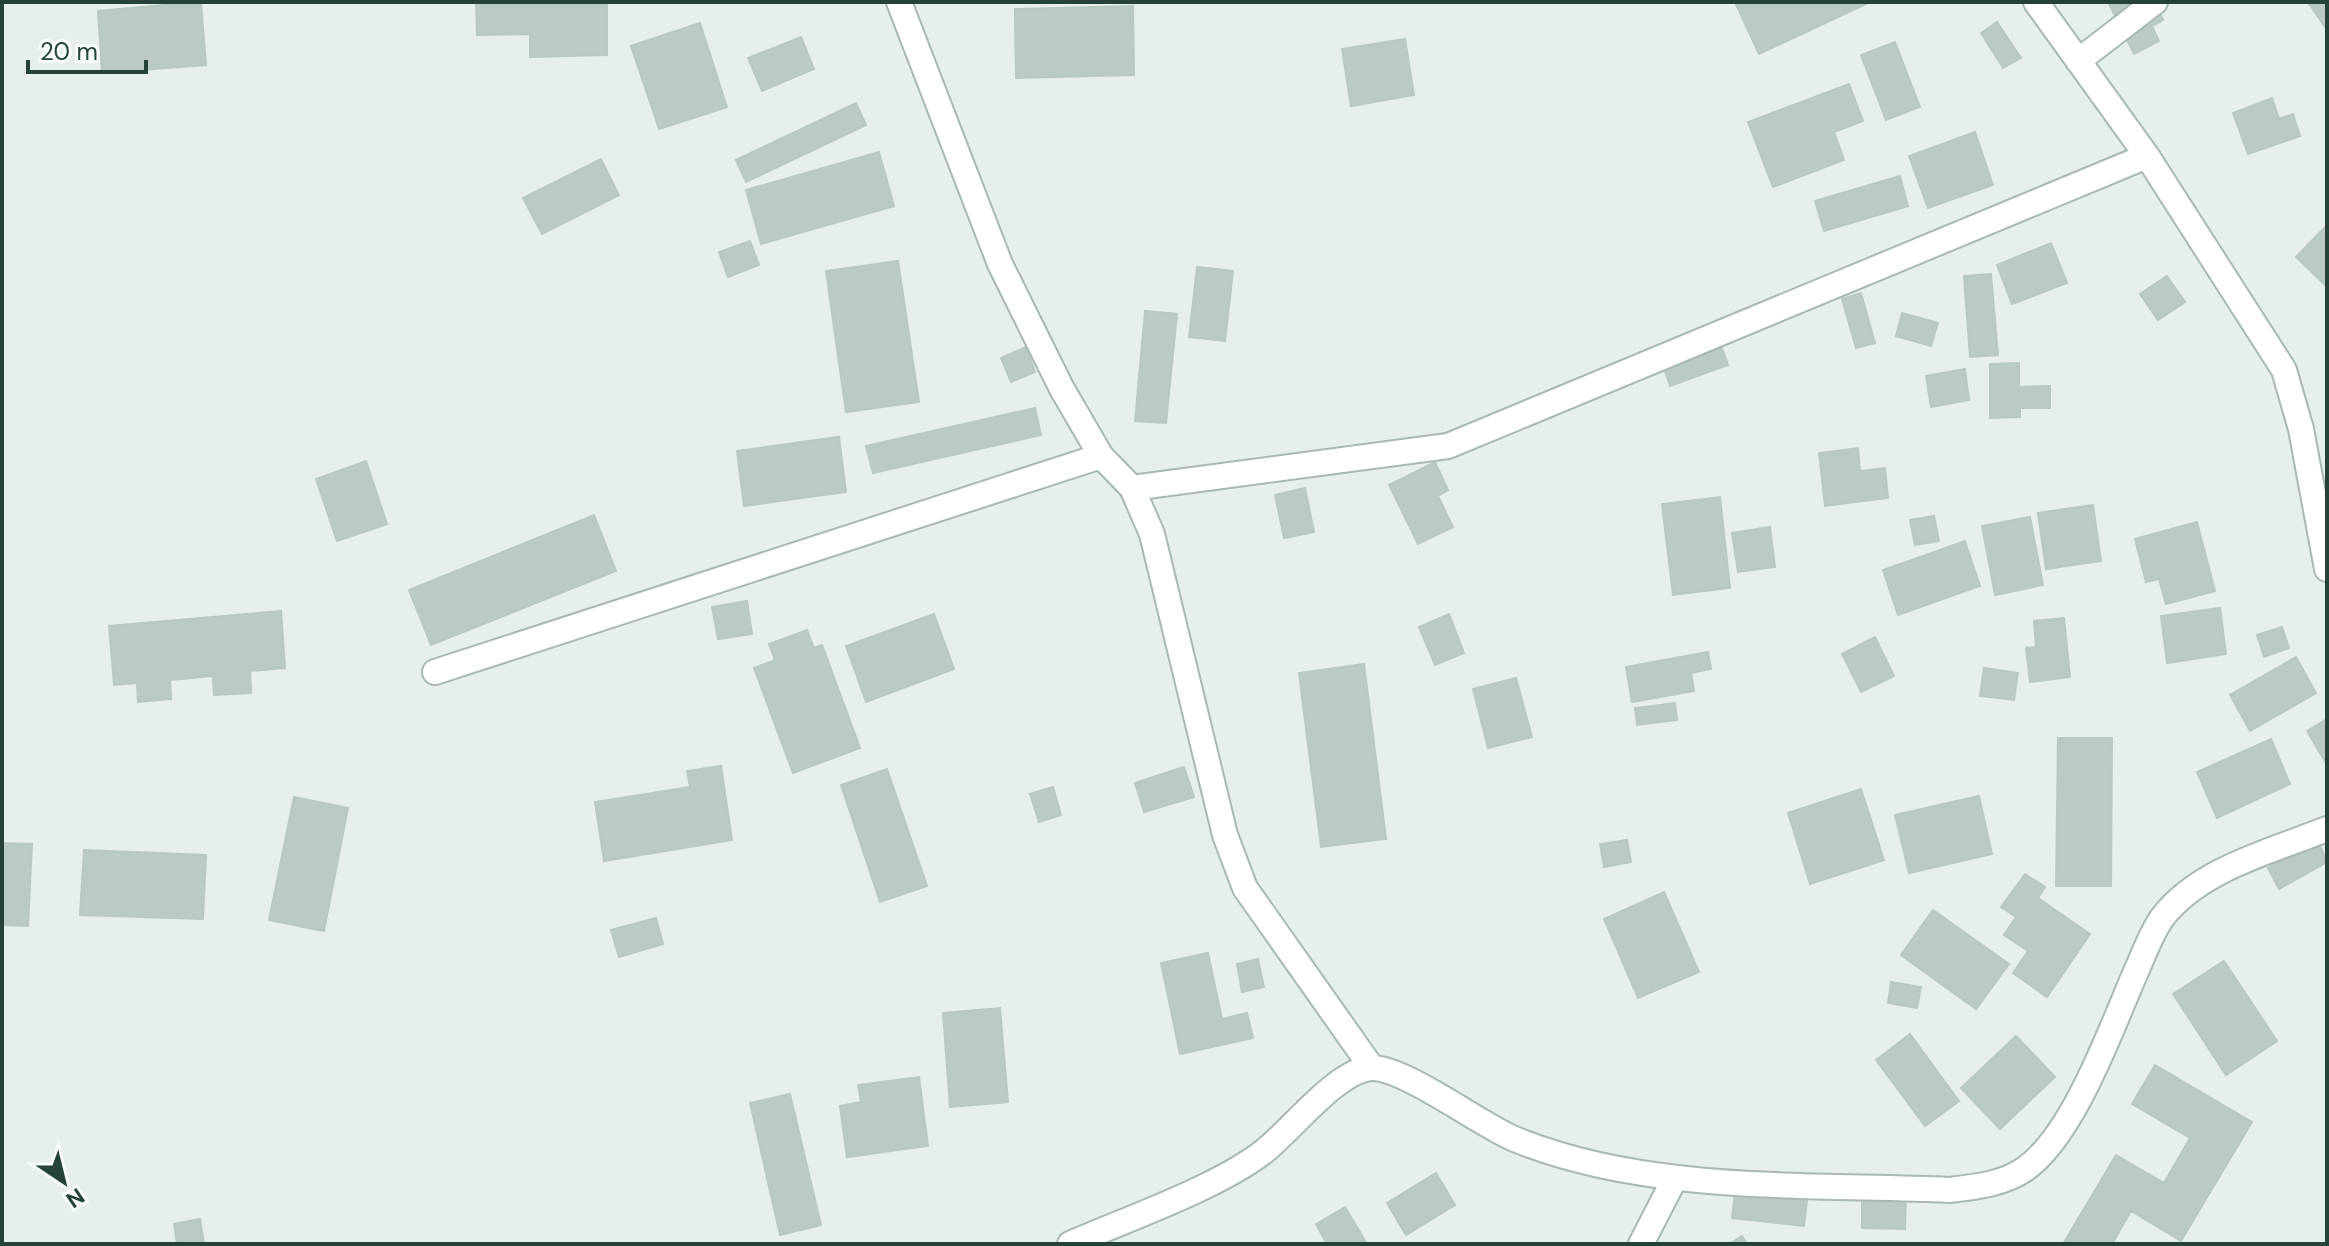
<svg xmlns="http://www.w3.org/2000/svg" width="2329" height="1246" viewBox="0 0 2329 1246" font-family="'DM Sans',sans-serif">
<rect width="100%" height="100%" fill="#e6efeb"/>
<!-- building -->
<path fill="#bbcac4" stroke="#b8c9c2" stroke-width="2" d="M164,2H201L206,65L102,73L98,11L164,5Z
M476,2H607V55L530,57V34L477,35Z
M1735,2H1865L1866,4L1759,54Z
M2108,2H2154L2163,20L2152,26L2159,41L2134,54Z
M2308,2H2327V30Z
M1133,6L1134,75L1016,78L1015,9Z
M1997,22L2021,58L2003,68L1981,33Z
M700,23L727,107L659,129L631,46Z
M801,37L814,69L762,91L748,58Z
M1405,39L1414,95L1351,106L1342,49Z
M1895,42L1920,107L1886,120L1861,55Z
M1849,84L1863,121L1834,132L1844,160L1773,187L1748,122Z
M2272,98L2279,119L2293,114L2300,136L2248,154L2233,113Z
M856,103L866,125L746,182L736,160Z
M1975,132L1993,185L1928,208L1909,156Z
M879,152L894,206L761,244L746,190Z
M601,159L619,195L542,234L523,198Z
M1900,176L1908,206L1824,231L1815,201Z
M2327,225V287L2296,257Z
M750,241L759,265L728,277L719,252Z
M2051,243L2067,283L2012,304L1997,265Z
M898,261L919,402L846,412L826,271Z
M1197,267L1233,271L1225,341L1189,337Z
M1991,274L1998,355L1970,357L1964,276Z
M2167,276L2185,302L2158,320L2140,294Z
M1861,293L1875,343L1856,348L1842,299Z
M1145,311L1177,314L1166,423L1135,421Z
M1902,313L1938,323L1931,346L1896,336Z
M1715,329L1728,365L1670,386L1658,350Z
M1026,347L1035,372L1011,382L1001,358Z
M2019,363V387L2050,386V408H2020V417L1990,418V364Z
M1965,369L1969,400L1931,407L1926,376Z
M1035,408L1041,435L873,473L866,446Z
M839,437L846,492L744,506L737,451Z
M1858,448L1860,471L1885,468L1888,498L1825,506L1819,453Z
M366,461L387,524L337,541L316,479Z
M1435,462L1448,490L1438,496L1453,527L1418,544L1389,485Z
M1305,488L1314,532L1284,538L1275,495Z
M1720,497L1730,588L1673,595L1662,504Z
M2093,505L2101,561L2046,569L2038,513Z
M594,515L616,571L431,645L409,590Z
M1934,516L1939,541L1915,545L1910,520Z
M2030,517L2043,585L1995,595L1982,526Z
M2197,522L2215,591L2166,604L2159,579L2146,582L2135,539Z
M1770,527L1775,567L1738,572L1732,533Z
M1965,541L1980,586L1898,615L1883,570Z
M747,601L752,634L718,639L712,607Z
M2220,608L2226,654L2167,663L2161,616Z
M281,611L285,668L250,671L251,693L214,695L213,676L170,680L171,699L138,702L137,683L114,685L109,626Z
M934,614L954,669L866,702L846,646Z
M1449,614L1464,653L1435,665L1419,627Z
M2064,618L2070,677L2030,682L2026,648L2036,647L2034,621Z
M2282,627L2289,648L2264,657L2257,635Z
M807,630L814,648L822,645L860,748L793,773L754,668L775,660L769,644Z
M1875,637L1894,676L1861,692L1842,654Z
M1708,652L1711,669L1691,673L1694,691L1632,702L1626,667Z
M2296,657L2316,693L2250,731L2230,695Z
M1364,664L1386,839L1321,847L1299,673Z
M1984,668L2018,673L2014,700L1980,696Z
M1516,678L1532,737L1488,748L1473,689Z
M1675,703L1677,720L1637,725L1635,708Z
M2327,719V765L2307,731Z
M2058,738H2112L2111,886H2056Z
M2271,739L2290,784L2217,818L2197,772Z
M721,766L732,840L604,861L595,802L690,787L687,771Z
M1184,767L1194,797L1144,812L1135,783Z
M887,769L927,886L880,902L841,785Z
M1053,787L1061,815L1039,822L1030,794Z
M1861,789L1884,860L1810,884L1788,813Z
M1979,796L1992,854L1909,873L1895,815Z
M294,797L348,808L324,931L269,920Z
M1627,840L1631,862L1604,867L1600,844Z
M2318,841L2327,862L2279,889L2268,868Z
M2,843L32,844L28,926L2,925Z
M84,850L206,855L203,919L80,915Z
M2025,874L2045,887L2038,898L2090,934L2047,997L2013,973L2028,951L2004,935L2016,917L2001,907Z
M1664,892L1699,972L1638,998L1604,919Z
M1933,910L2009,964L1976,1009L1901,955Z
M656,918L663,944L619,957L611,930Z
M1208,953L1222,1019L1247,1013L1253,1038L1180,1054L1161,963Z
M1258,959L1264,987L1242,992L1237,964Z
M2224,961L2277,1041L2226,1075L2173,994Z
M1891,982L1921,987L1917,1008L1888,1003Z
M1000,1008L1008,1102L950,1107L943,1013Z
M1910,1034L1959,1101L1925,1126L1876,1060Z
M2016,1036L2055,1077L2000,1129L1961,1088Z
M2155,1065L2252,1122L2181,1241L2131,1211L2112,1244H2063L2116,1155L2164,1183L2190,1138L2132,1104Z
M919,1077L928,1146L847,1157L840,1106L861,1102L858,1085Z
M790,1094L821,1225L780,1235L750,1103Z
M1436,1173L1455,1205L1406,1235L1387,1203Z
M1735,1192L1807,1200L1804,1226L1732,1218Z
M1862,1196L1906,1197L1905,1229L1862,1228Z
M1345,1207L1367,1244H1327L1316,1224Z
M200,1219L204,1244H177L174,1224Z
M1742,1236L1747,1244H1730Z"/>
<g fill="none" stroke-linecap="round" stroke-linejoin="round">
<defs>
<path id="street" d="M899,2L1000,264L1062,389L1101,456L1132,488L1152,534L1225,835L1245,888L1372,1068
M2036,2L2147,156L2284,370L2301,429L2327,569
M2078,61L2155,2
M1132,488L1448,446L2147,156
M435,672L1101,456
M1070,1244C1127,1219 1214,1189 1262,1153C1291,1131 1336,1071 1371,1068C1403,1066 1483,1127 1517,1140C1648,1193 1810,1184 1949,1190C1975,1187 2004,1184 2025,1169C2075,1134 2113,1023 2138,967C2145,951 2152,932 2162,918C2199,869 2272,851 2327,829
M1641,1244L1675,1178"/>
</defs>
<!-- street casing -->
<use href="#street" stroke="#a8b8b2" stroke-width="28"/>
<!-- street -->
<use href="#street" stroke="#fff" stroke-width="24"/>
</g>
<!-- border -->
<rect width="2329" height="1246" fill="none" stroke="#24423a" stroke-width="8"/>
<!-- north arrow -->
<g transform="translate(64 1182) rotate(145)" stroke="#f7fbf9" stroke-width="6" paint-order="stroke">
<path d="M0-6L14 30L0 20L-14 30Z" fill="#24423a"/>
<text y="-12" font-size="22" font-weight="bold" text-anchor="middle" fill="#24423a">N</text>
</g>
<!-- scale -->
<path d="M28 60v12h118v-12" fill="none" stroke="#24423a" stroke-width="4"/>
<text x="40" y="60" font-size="24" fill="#24423a" stroke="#f7fbf9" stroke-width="6" paint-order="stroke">20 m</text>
</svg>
